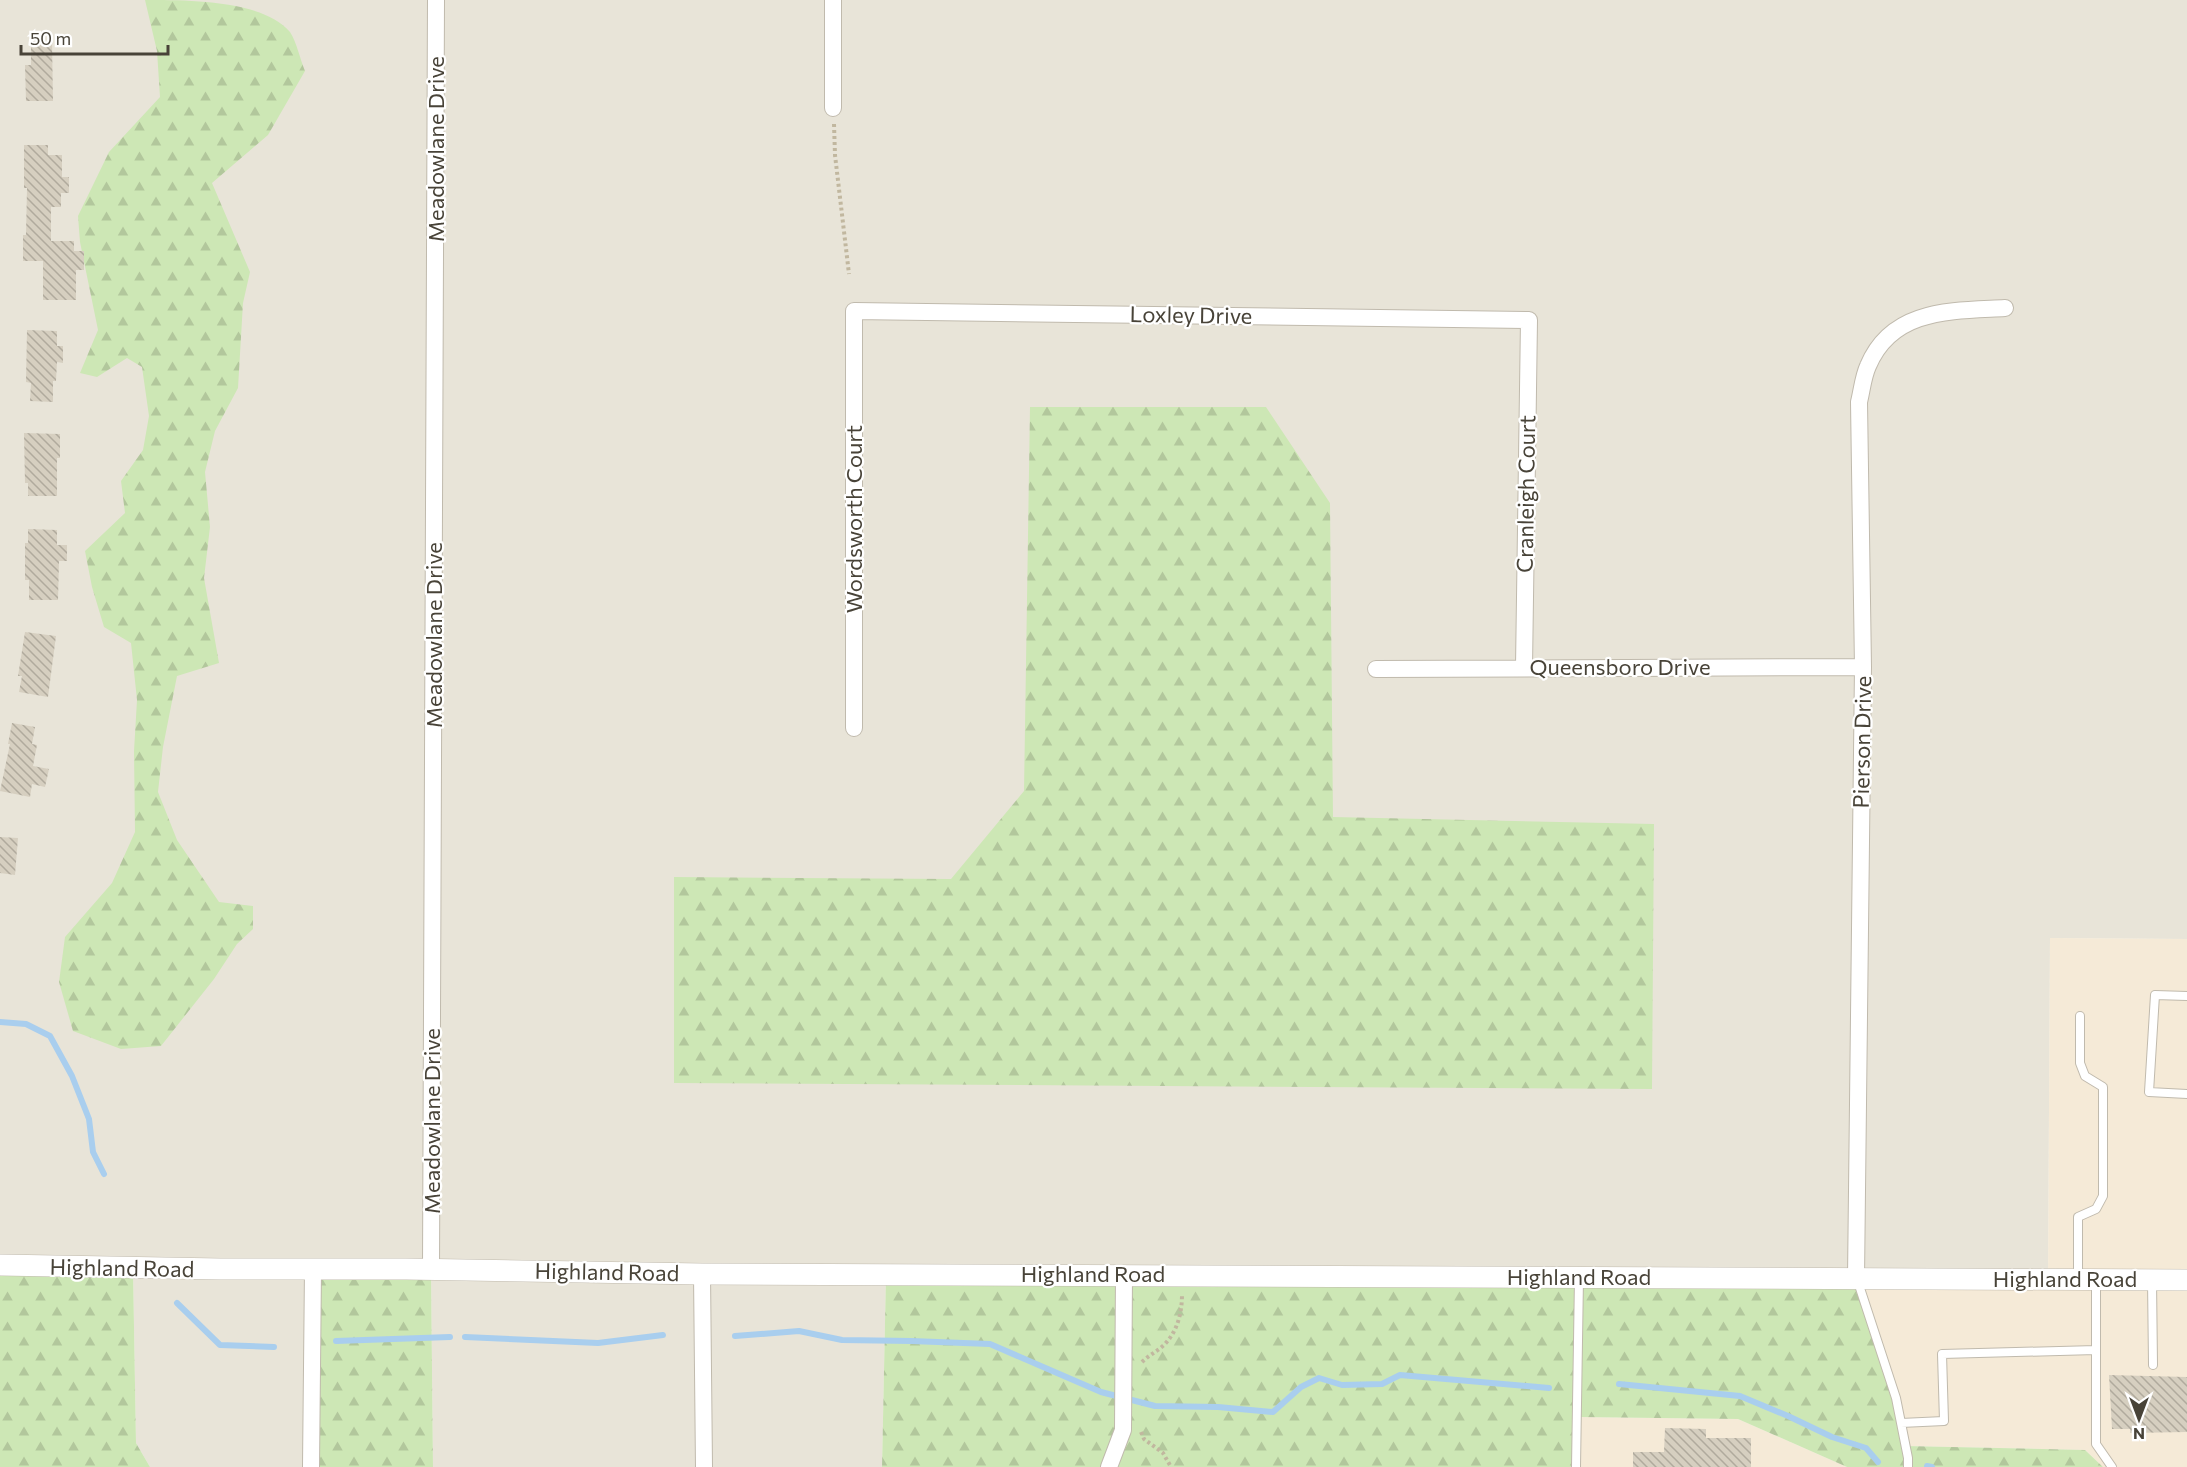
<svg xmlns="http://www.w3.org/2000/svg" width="2187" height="1467" viewBox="0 0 2187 1467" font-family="Commissioner,sans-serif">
<defs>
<pattern id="forest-firs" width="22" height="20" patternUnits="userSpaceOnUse" patternTransform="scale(1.5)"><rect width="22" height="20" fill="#cde7b5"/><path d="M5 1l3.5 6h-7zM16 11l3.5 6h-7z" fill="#b2c79c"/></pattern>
<pattern id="building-back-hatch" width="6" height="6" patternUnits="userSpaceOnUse" patternTransform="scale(1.5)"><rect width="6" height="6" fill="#d6cfc0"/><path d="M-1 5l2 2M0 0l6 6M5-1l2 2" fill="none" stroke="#b0aa9d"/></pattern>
</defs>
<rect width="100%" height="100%" fill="#f4f2ea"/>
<!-- residential -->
<path fill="#e8e4d8" d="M0,0H2187V939L2050,938L2048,1279L886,1275L882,1467H433L431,1269L311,1467H150L136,1443L133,1268L0,1265Z"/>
<!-- commercial -->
<path fill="#f5ead7" d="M2050,938L2187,939V1467H2103L2085,1450L1905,1446L1856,1278L2048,1279Z
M1577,1417L1738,1419L1847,1467H1576Z"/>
<!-- forest -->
<path fill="url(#forest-firs)" d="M145,0C188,0 263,0 290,32C297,43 300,59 305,71L268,135L212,183L250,272L243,303L238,388L215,431L205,472L210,527L204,578L219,663L177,676L163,747L158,792L177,840L219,902L253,906V929L237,944L214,979L161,1046L121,1049L73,1031L59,982L65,937L112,883L135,832L134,751L137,700L131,643L104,627L92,587L85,551L125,513L121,481L143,450L149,416L142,367L127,358L97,377L80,373L98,330L80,242L78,216L109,152L160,97L157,51Z
M1030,407H1266L1330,503L1333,817L1654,824L1652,1089L674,1083V877L951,879L1024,791Z
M0,1265L133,1268L136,1443L150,1467H0Z
M313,1269H431L433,1467H311Z
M886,1274L1856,1278L1896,1398L1905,1446L2085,1450L2103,1467H1847L1738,1419L1578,1417L1576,1467H882Z"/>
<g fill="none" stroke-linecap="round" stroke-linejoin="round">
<!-- stream -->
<path stroke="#a9ceee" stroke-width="6" d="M0,1022L26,1024L50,1036L72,1076L89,1119L93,1152L104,1174
M177,1303L220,1345L274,1347
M735,1336L799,1331L842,1340L911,1341L990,1344L1101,1392L1155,1406L1218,1407L1273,1412L1301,1387L1319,1378L1342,1385L1382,1384L1400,1375L1549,1388
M465,1337L598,1343L663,1335
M336,1341L450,1337
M1619,1384L1740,1396L1788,1416L1832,1437L1866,1448L1878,1462
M1927,1466L1932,1467"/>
</g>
<!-- building -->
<path fill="url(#building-back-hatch)" d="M31,41H52L53,101H26L25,65H31Z
M24,145H48V155H62V177H69V193H61V207H51V241H74V251H84V270H76V300H43V261H23V235H26L27,188H24Z
M27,330L57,331V346H63V363L57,362L56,381H53V402L30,401L31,383L26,382Z
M24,433L60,434V458H57V496H28V483H25Z
M28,529L57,530V545H67V561H59L58,600H29V580H25V543H28Z
M25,632L56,636L48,697L19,692L22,676H18Z
M12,723L35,727L32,744L37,745L33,766L49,769L45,787L32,784L30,797L0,791L10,744H8Z
M0,837L18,838L15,875L0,873Z
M2109,1375L2187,1377V1432L2130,1433V1429H2112Z
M1665,1428L1706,1429V1438H1751V1467H1633V1452H1664Z"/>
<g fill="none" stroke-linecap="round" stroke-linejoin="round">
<defs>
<path id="service" d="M2187,996L2155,995L2149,1092L2187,1094
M1857,1279L1896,1398L1908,1458V1467
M2078,1279V1217L2096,1209L2103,1196V1087L2085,1076L2080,1063V1016
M2152,1280L2153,1365
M2096,1281V1444L2112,1467
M1901,1423L1944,1421L1942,1354L2096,1350
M1576,1467L1579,1278"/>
<path id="minor" d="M833,108V0
M1376,669L1863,667
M854,728V311L1529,320L1524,667
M431,1269L436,0
M702,1274L704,1467
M1856,1278L1863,667L1859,402C1862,390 1863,377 1868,366C1892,308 1952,311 2005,308
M311,1467L313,1269
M1109,1467L1123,1430L1124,1274"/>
<path id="tertiary" d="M0,1265L220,1269H406L702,1274L2187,1280"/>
</defs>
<!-- service casing -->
<use href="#service" stroke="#c0baad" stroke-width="10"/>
<!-- minor casing -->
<use href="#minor" stroke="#c0baad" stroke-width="18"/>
<!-- tertiary casing -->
<use href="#tertiary" stroke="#c0baad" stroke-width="22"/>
<!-- path -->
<path stroke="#c1b79f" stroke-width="4" stroke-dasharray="3 3" stroke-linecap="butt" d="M834,124L835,155L849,274
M1142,1362C1149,1355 1158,1351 1165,1344C1178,1330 1182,1312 1182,1294
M1141,1432L1144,1439L1163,1453L1171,1467"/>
<!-- service -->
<use href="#service" stroke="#fff" stroke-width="8"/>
<!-- minor -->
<use href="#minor" stroke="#fff" stroke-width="16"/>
<!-- tertiary -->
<use href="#tertiary" stroke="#fff" stroke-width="21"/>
</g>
<g text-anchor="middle" stroke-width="4.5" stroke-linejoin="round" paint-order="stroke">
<!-- street labels -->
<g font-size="22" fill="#484338" stroke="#fff">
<text transform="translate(436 149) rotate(-90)" y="8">Meadowlane Drive</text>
<text transform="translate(1191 315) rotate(1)" y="8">Loxley Drive</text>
<text transform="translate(1526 494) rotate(-89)" y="8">Cranleigh Court</text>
<text transform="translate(854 519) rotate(-90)" y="8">Wordsworth Court</text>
<text transform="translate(434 635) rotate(-90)" y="8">Meadowlane Drive</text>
<text x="1620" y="675">Queensboro Drive</text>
<text transform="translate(1862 742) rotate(-89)" y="8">Pierson Drive</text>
<text transform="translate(432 1121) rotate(-90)" y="8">Meadowlane Drive</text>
<text transform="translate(122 1268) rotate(1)" y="8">Highland Road</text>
<text transform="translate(607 1272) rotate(1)" y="8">Highland Road</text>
<text x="1093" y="1282">Highland Road</text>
<text x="1579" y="1285">Highland Road</text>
<text x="2065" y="1287">Highland Road</text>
</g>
</g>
<!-- north arrow -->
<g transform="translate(2139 1419) rotate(180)" stroke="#ffffff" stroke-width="4.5" paint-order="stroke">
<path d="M0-4.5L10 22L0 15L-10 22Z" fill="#484338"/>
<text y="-9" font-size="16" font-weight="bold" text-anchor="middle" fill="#484338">N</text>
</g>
<!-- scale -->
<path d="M21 45v9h147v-9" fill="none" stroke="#484338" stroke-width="3"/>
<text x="30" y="45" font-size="18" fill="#484338" stroke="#ffffff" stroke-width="4.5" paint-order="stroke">50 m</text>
</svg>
